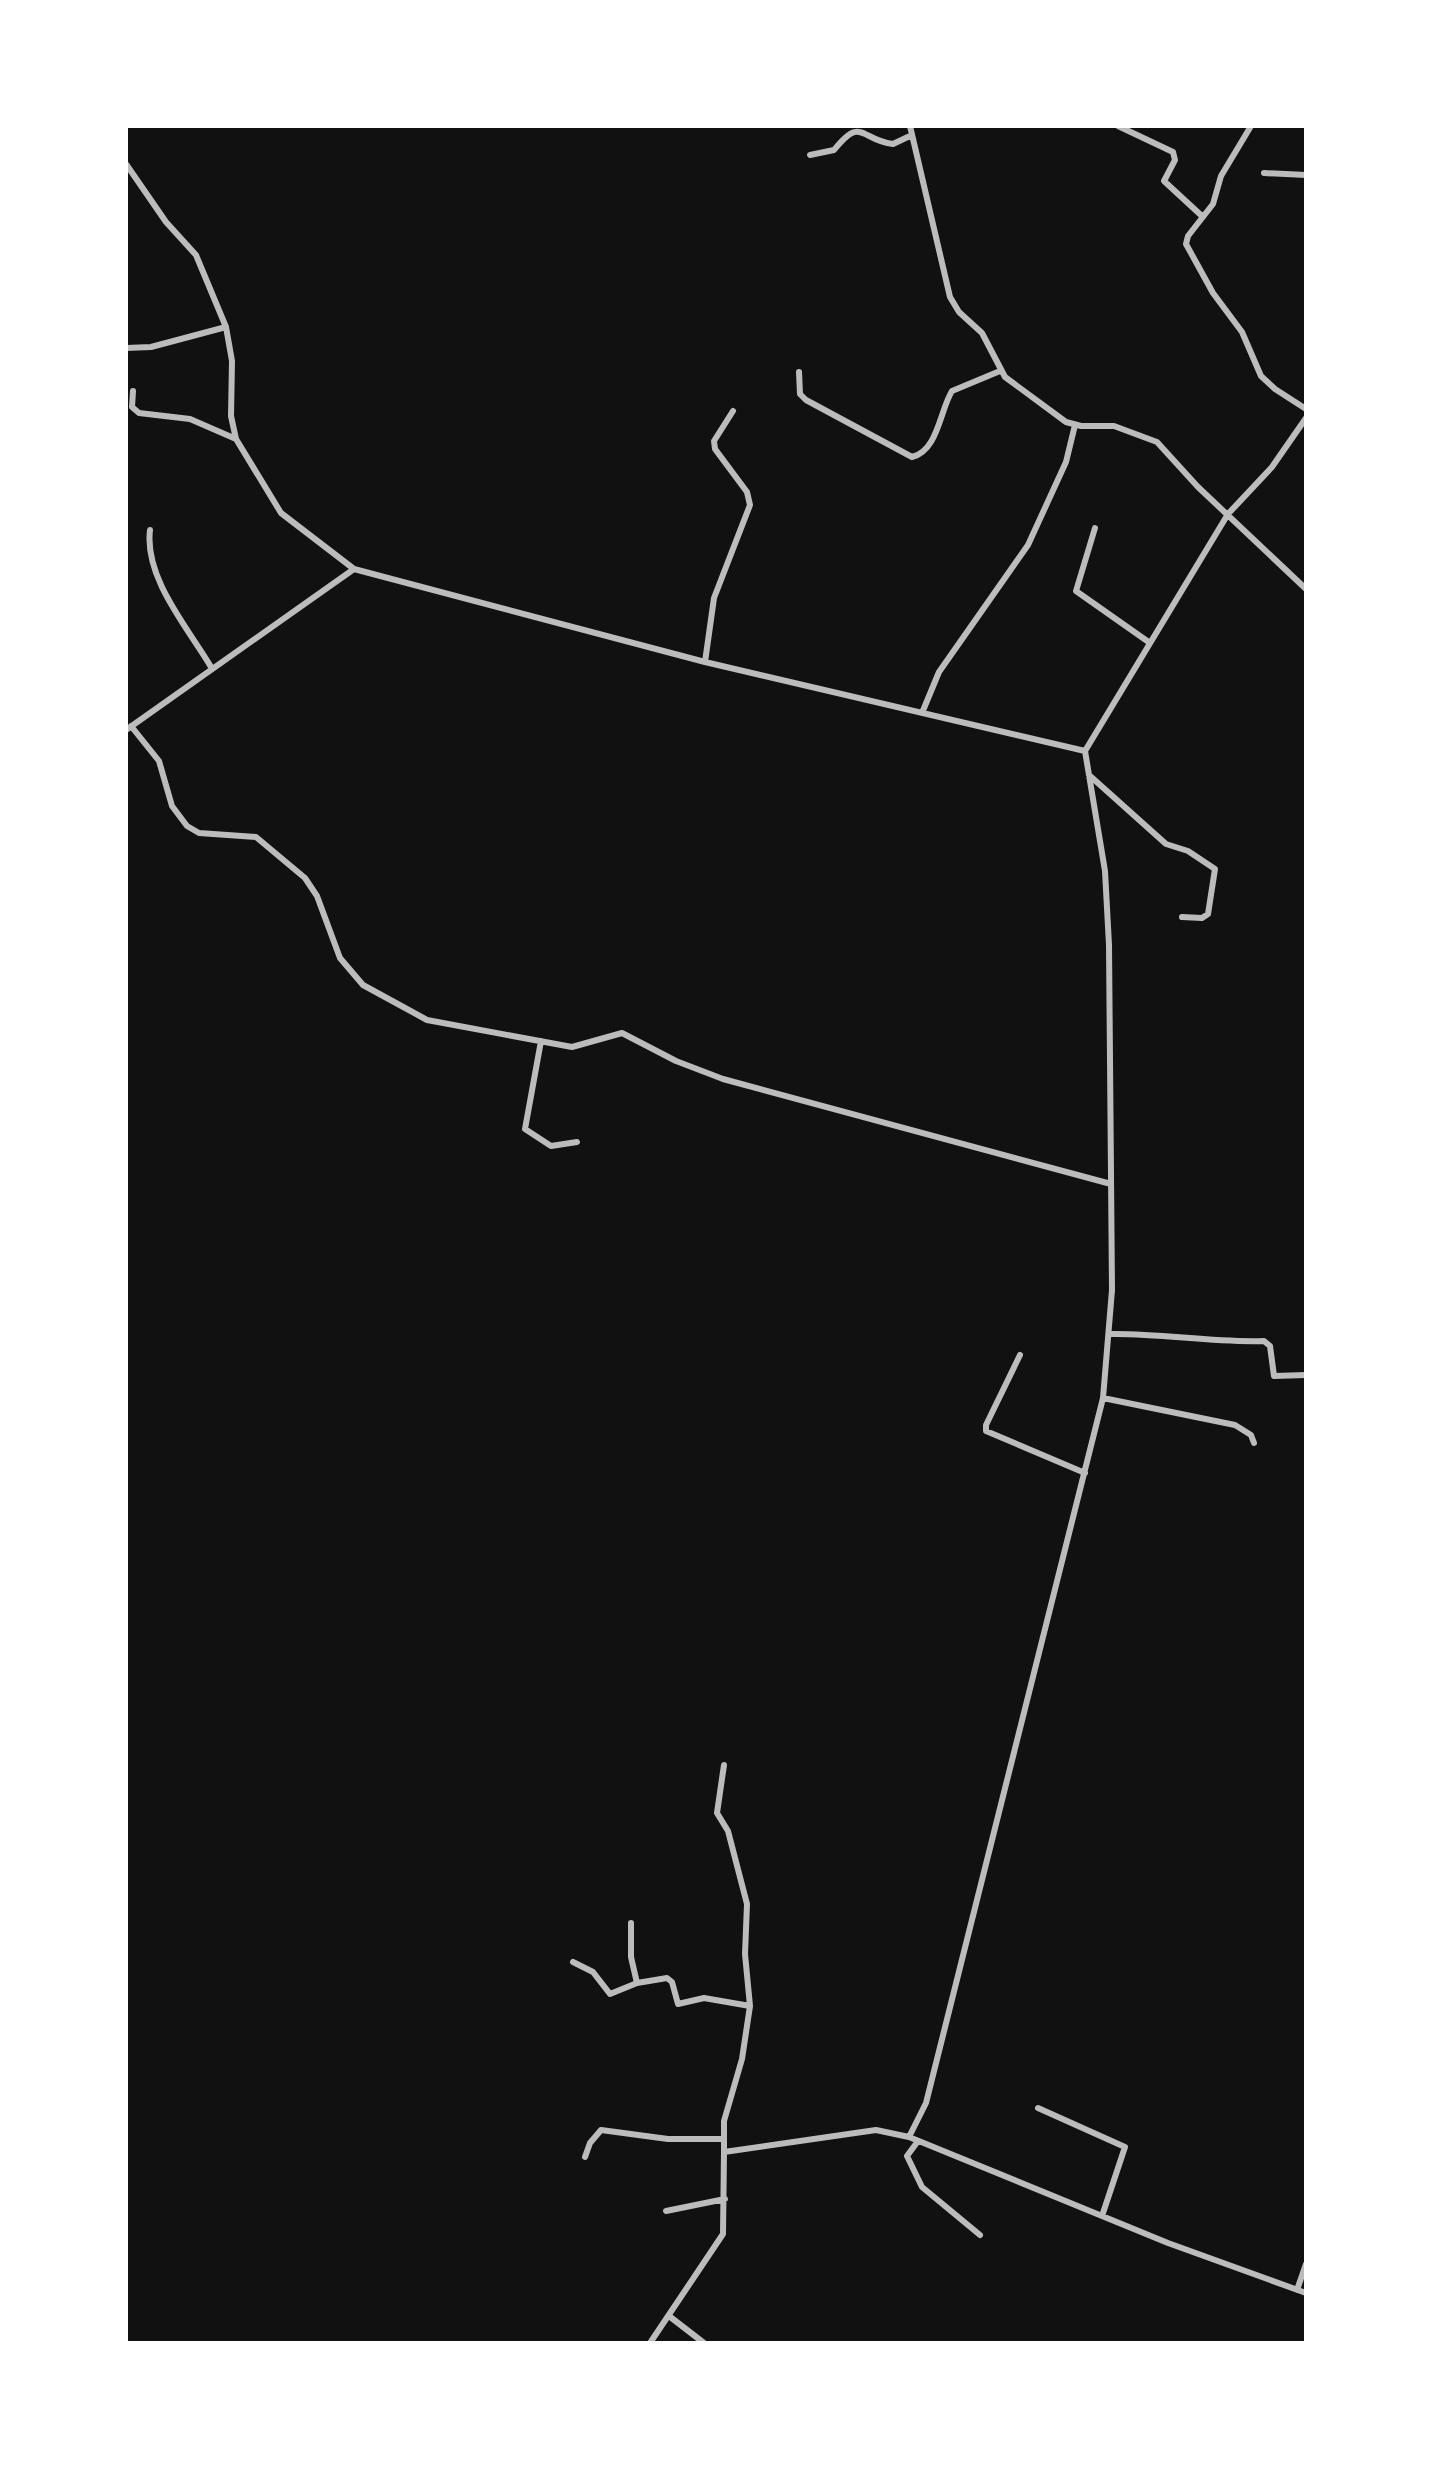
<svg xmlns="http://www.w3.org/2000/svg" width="1432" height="2469" viewBox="0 0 1432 2469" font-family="Ubuntu,sans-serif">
<rect width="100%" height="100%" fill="#111"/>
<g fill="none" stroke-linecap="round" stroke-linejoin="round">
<!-- minor -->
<path stroke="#bcbcbc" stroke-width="6" d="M910,126L950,297L959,312L982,333L1005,377L1066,422L1081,426H1114L1157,442L1198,487L1306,589
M1118,126L1173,152L1175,160L1164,181L1203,217
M1251,126L1221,176L1213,204L1188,236L1186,244L1213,293L1242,332L1261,376L1275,389L1306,409
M810,155L834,150C862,115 860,140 893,144L912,135
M126,164L166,222L196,255L226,327L232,361L231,416L236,439L281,513L354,569
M1264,173L1306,175
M126,348L151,347L226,327
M799,372L800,394L806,400L912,457C938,451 940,410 952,391L1000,371
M133,391L132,407L139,413L190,419L236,439
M1095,528L1076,591L1150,643
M150,530C144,578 188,628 211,667
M705,662L714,598L750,505L747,492L715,449L714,441L733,411
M922,713L939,672L1028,545L1066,462L1075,425
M131,726L159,761L172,806L187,826L199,833L256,837L305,878L317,896L340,958L363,985L427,1020L572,1047L622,1033L676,1061L723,1079L1111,1184
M126,730L354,569L705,662L1085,751
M1085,751L1228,514L1272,467L1306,418
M1089,775L1166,844L1188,851L1215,869L1208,914L1202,918L1182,917
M541,1041L525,1129L551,1146L577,1142
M1110,1334C1162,1333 1211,1343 1264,1341L1270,1346L1274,1376L1306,1375
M1020,1355L986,1425V1431L1085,1473
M1103,1398L1235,1425L1251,1435L1254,1443
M724,1765L717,1813L728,1831L747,1904L745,1954L750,2006L742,2059L724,2121V2152
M631,1923V1957L637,1983
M573,1962L593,1972L610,1994L637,1983L667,1978L672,1982L678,2004L704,1998L750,2006
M1038,2108L1125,2147L1102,2216
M909,2137L1168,2243L1306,2293
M918,2141L907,2156L922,2187L980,2235
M585,2157L590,2143L601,2130L668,2139H723
M666,2211L725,2199
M1297,2290L1306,2264
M669,2316L704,2343
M650,2343L723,2234L724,2152L876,2130L909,2137L926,2103L1103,1398L1112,1290L1109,945L1105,871L1085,751"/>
</g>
<!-- border -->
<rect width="1432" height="2469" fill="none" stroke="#ffffff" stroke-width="256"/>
</svg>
